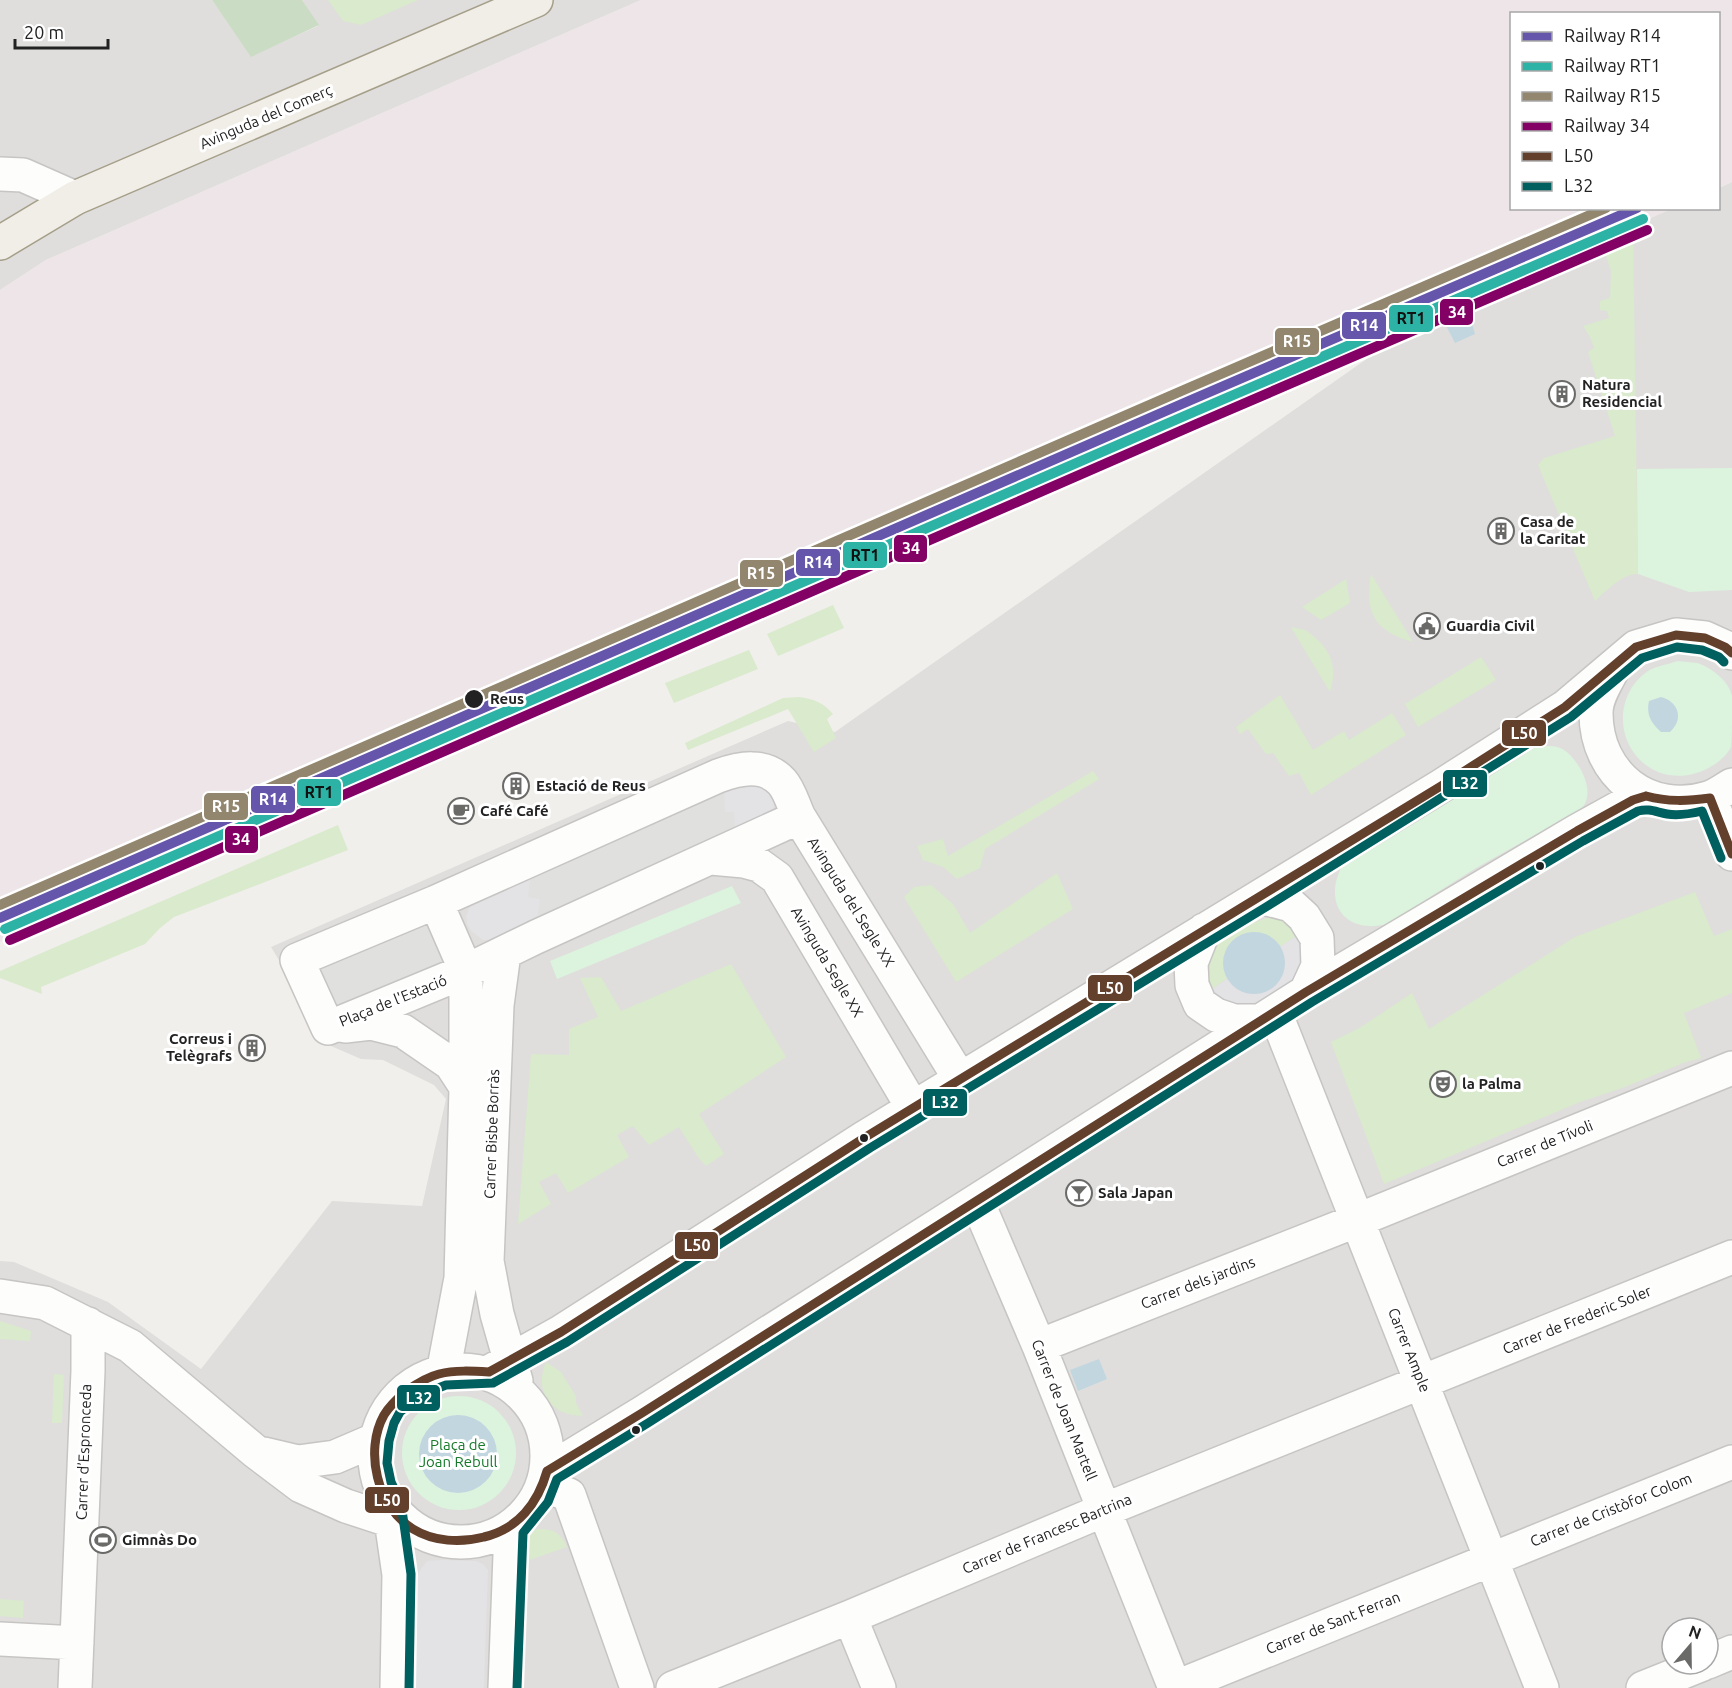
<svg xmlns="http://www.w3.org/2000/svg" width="1732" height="1688" viewBox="0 0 1732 1688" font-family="Ubuntu,sans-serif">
<rect width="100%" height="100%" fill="#f0efeb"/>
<!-- residential -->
<path fill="#dfdedc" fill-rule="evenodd" d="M0,0H212L251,56L318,26L302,0H641L46,260L0,290Z
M1732,182V1688H0V1261L14,1262L108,1302L201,1369L332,1201L422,1206L446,1099L434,1085L383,1060L361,1059L331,1046L271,947L788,721L835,732L1425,318L1671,209L1718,208L1719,188ZM1672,1628H1708V1664H1672Z"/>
<!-- industrial -->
<path fill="#ede5e8" d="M641,0H1732V182L1719,188L1718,14H1512V208L1671,209L1298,375L1217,415L906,559L0,942V290L46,260Z"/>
<!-- grass -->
<path fill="#d9eacd" d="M328,0H418L361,25L343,21Z
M1633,228L1638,574C1623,573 1606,591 1595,601L1538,465L1544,458L1615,436L1588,352L1594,348L1590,337L1583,326L1609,318L1607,311L1600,310V301L1610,298L1611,271L1602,243Z
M1371,574L1413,642C1375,631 1364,613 1371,574Z
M1346,579L1350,603L1321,620L1302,607Z
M833,605L844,628L778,656L767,634Z
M1291,627C1295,628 1300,629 1305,630C1311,633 1315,638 1320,642C1334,657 1336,673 1330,692Z
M749,650L758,669L674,703L665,683Z
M1481,657L1496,680L1418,727L1405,704Z
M1280,695L1313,750L1344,731L1349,740L1392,713L1406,735L1311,795L1299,773L1289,776L1273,753L1266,754L1248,729L1240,734L1236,727Z
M799,697C814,699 824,703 833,714L827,719L836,738L814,752L788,709L688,750L685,743L783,698Z
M1093,771L1099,779L985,849L980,868L957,879L943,867L923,860L917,846L943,839L948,856Z
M338,825L348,850L174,917L160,928L145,944L41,987L42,994L0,978V971Z
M1057,873L1073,909L956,982L904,897L914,887L931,885L953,904L970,933Z
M1695,892L1714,936L1732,929V993L1684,1013L1701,1058L1683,1063L1625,1087L1580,1102L1384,1184L1331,1042L1361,1027L1412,993L1429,1029L1575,937Z
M1272,917L1283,919L1301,933L1281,946C1251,916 1213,941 1227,979L1206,993C1205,984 1202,969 1205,960C1211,941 1254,920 1272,917Z
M731,964L786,1057L699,1114L724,1154L706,1166L698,1157L679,1127L649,1145L633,1126L617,1135L629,1157L568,1193L556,1173L539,1182L551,1204L518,1224L531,1054L569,1055V1029L598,1017L580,978L601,977L621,1011Z
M0,1321L31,1331L30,1341L0,1339Z
M546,1362L561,1372L567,1382L576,1396V1403L583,1416C552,1416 533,1392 546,1362Z
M54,1374L64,1375L62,1423H52Z
M537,1529C553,1528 561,1533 567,1547L518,1564C520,1546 519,1537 537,1529Z
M0,1599L24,1601L23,1618L0,1616Z"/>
<!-- forest -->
<path fill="#cadcc3" d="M212,0H302L319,25L251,57Z"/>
<!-- park -->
<path fill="#dcf3de" d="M1732,468V590L1689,592L1638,574L1637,469Z
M1678,661C1684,662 1691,662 1697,663C1711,667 1729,681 1732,696C1732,704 1732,712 1732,720C1732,727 1732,740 1731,747C1727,755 1719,762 1712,766C1686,782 1653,779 1634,753C1615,727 1621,689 1648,671C1656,666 1669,664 1678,661Z
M1545,746C1552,746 1558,746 1564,750C1578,759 1595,789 1584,805C1582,808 1579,809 1576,812L1476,868L1387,924C1344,935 1322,902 1343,864L1520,755L1537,747Z
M732,886L741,903L557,979L550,961Z
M402 1453a57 57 0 1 1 114 0a57 57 0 1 1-114 0Z"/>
<!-- parking -->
<path fill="#e0e0de" d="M718,776L734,812L735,835L537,922L540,899L528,897L531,874Z
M436,902L466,971L328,1028L297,960Z"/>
<!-- plaza -->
<path fill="#e3e2e5" d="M754,781L772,794L774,802L773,810L770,817L735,835L734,812H725L724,790Z
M531,874L528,897L540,899L537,922L491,941L483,940L471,931L467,924L466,916L472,901Z
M1301,933L1308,957L1292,983L1254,1007L1240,1011L1206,993L1227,979L1234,987L1243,992L1253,994L1262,993L1278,983L1283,975L1285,964L1284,954L1281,946Z
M443,1560L476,1561L483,1564L488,1570L484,1688H415L418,1575L422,1567L427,1561Z"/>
<!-- water -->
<path fill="#c2d6e0" d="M1478,295L1471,320L1475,334L1455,343L1439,312Z
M1661,697C1679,702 1684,719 1670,732H1661C1651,723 1646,714 1649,701Z
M1223 963a31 31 0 1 1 62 0a31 31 0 1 1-62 0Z
M1099,1359L1107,1379L1078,1391L1070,1370Z
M419 1454a39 39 0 1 1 78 0a39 39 0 1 1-78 0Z"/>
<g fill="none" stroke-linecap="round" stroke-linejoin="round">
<defs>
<path id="minor" d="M0,174L23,175L75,198
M1612,671C1605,684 1596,698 1596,713C1596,775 1649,816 1708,798C1716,796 1725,789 1732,785
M1710,798L1732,854
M799,817L536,937L466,971L436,902L718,776C740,768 765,763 782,782C790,791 794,807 799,817L960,1079
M711,858L744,861L759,865L777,878L913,1108
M1260,897L1291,905L1304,917L1317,938L1318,966L1306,992
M436,902L297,960L328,1028L466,971V1087L461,1278L443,1373
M1204,930L1191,963L1192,985L1200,1004L1216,1015L1234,1021H1261
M504,953L497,1005L487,1261L497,1314L516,1381
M1275,1012L1542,1688
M345,1026L371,1023L403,1031L451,1064L466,1087
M977,1201L1039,1346L1175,1688
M0,1296L45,1303L130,1346L256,1452L301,1486L346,1506L410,1527
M1039,1346L1358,1220L1732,1068
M375 1456a86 86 0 1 1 172 0a86 86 0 1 1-172 0Z
M489,1372L561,1332L864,1138L1441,786L1565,707L1636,647L1676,635L1705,638L1725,647L1732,653
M264,1454L298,1462L335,1457L377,1439
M547,1471L642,1413L1306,992L1577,831L1633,800L1646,796
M544,1485L569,1495L637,1688
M389,1506L399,1575L397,1688
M850,1617L879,1688
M0,1639L77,1643
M1708,1662L1732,1652
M75,1688L88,1371V1324
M505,1688L511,1528
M673,1688L850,1617L1104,1510L1732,1257
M1174,1688L1732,1462
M1643,1688L1703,1664"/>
<path id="major" d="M0,243L75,198L536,0"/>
</defs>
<!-- minor casing -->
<use href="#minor" stroke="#c6c5c3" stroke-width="36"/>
<!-- major casing -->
<use href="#major" stroke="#a59f89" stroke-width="36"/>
<!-- minor -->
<use href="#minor" stroke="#fdfdfc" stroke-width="33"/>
<!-- major -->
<use href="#major" stroke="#f1eee8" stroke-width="33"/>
<defs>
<path id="bus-1" d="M1646,796C1668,802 1688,801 1710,798
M1710,798L1732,854
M489,1372L561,1332L864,1138L1441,786L1565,707L1636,647L1676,635L1705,638L1725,647L1732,653
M489,1372C472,1371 455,1370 439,1374C427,1377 416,1384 406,1391C398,1398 390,1405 384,1415C364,1451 377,1507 413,1529C434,1542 461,1543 484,1537C518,1529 538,1503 547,1471
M547,1471L642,1413L1306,992L1577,831L1633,800L1646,796"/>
<path id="bus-2" d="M409,1688L411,1574L401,1503L391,1482L387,1463L389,1441L394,1423L400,1412L414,1401L428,1392L446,1385L493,1383L567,1342L870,1148L1266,907L1571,717L1642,658L1677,647L1702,650L1719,657L1724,662
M517,1688L523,1533L548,1502L557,1479L648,1423L1312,1002L1583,841L1638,811C1649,808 1656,812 1667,814C1679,816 1690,814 1702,811L1721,858"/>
</defs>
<!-- bus-1 casing -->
<use href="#bus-1" stroke="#fff" stroke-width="14"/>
<!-- bus-2 casing -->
<use href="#bus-2" stroke="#fff" stroke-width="14"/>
<!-- bus-1 -->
<use href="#bus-1" stroke="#63402c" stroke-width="9"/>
<!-- bus-2 -->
<use href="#bus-2" stroke="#005f5f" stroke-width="9"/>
<defs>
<path id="rail-1" d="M0,918L1191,400L1637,208"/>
<path id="rail-2" d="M5,929L1196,411L1643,219"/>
<path id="rail-3" d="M0,905L1186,389L1606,208"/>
<path id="rail-4" d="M10,940L1201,422L1647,230"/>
</defs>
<!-- rail-1 casing -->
<use href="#rail-1" stroke="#fff" stroke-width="15"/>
<!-- rail-2 casing -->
<use href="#rail-2" stroke="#fff" stroke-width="15"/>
<!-- rail-3 casing -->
<use href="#rail-3" stroke="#fff" stroke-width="15"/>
<!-- rail-4 casing -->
<use href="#rail-4" stroke="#fff" stroke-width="15"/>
<!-- rail-1 -->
<use href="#rail-1" stroke="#6556ac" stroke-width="10"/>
<!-- rail-2 -->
<use href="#rail-2" stroke="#2cb3a5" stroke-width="10"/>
<!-- rail-3 -->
<use href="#rail-3" stroke="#93866e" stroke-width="10"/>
<!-- rail-4 -->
<use href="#rail-4" stroke="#830065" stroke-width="10"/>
</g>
<!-- icons -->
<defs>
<symbol id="building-ring" viewBox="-11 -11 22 22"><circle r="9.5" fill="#fff" stroke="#6a6a68" stroke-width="1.5"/><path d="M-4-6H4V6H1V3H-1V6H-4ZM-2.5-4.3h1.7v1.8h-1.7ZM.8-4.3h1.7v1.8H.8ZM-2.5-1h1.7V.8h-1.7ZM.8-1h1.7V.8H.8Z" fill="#6a6a68"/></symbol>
<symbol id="civic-ring" viewBox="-11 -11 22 22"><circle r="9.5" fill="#fff" stroke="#6a6a68" stroke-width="1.5"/><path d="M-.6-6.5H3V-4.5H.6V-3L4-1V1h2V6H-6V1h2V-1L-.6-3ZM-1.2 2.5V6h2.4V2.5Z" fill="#6a6a68"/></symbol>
<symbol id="cafe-ring" viewBox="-11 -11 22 22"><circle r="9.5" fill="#fff" stroke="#6a6a68" stroke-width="1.5"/><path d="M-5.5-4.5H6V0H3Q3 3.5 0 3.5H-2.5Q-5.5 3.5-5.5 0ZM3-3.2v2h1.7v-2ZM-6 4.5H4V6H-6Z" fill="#6a6a68"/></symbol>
<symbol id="theatre-ring" viewBox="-11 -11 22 22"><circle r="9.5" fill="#fff" stroke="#6a6a68" stroke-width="1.5"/><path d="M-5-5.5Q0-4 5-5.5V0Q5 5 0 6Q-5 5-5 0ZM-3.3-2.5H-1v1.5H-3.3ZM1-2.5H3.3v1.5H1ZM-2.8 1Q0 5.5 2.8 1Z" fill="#6a6a68"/></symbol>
<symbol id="bar-ring" viewBox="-11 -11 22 22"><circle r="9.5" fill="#fff" stroke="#6a6a68" stroke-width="1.5"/><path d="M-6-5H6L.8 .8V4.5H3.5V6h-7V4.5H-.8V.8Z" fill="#6a6a68"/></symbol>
<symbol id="stadium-ring" viewBox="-11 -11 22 22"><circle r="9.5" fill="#fff" stroke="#6a6a68" stroke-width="1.5"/><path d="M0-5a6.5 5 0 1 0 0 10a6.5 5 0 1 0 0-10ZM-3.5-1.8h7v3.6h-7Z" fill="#6a6a68"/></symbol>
</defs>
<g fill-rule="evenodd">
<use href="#building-ring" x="1547" y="379" width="30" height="30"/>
<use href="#building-ring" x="1486" y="516" width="30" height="30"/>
<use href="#civic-ring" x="1412" y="611" width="30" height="30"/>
<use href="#building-ring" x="501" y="771" width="30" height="30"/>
<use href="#cafe-ring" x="446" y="796" width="30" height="30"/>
<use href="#building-ring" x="237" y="1033" width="30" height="30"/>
<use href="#theatre-ring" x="1428" y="1069" width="30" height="30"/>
<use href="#bar-ring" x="1064" y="1178" width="30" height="30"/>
<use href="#stadium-ring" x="88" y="1525" width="30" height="30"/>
</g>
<!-- markers -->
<g fill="#222" stroke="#fff" stroke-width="2">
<circle cx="474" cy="699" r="10"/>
<circle cx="1540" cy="866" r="5"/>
<circle cx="864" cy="1138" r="5"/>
<circle cx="636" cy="1430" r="5"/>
</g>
<g text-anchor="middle" stroke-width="6" stroke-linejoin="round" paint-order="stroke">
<!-- street labels -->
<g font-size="15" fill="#222" stroke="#fff">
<text transform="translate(266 117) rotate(-23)" y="5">Avinguda del Comerç</text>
<text transform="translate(851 902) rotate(58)" y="5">Avinguda del Segle XX</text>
<text transform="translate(827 962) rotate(59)" y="5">Avinguda Segle XX</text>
<text transform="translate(393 1001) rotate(-22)" y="5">Plaça de l'Estació</text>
<text transform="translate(492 1134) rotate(-88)" y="5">Carrer Bisbe Borràs</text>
<text transform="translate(1545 1144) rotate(-22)" y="5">Carrer de Tívoli</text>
<text transform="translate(1198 1283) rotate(-21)" y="5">Carrer dels jardins</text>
<text transform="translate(1577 1320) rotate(-22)" y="5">Carrer de Frederic Soler</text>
<text transform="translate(1409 1350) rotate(68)" y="5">Carrer Ample</text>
<text transform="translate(1064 1410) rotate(68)" y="5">Carrer de Joan Martell</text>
<text transform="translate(84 1452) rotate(-88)" y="5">Carrer d’Espronceda</text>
<text transform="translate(1611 1510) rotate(-22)" y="5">Carrer de Cristòfor Colom</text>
<text transform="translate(1047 1534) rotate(-23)" y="5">Carrer de Francesc Bartrina</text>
<text transform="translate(1333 1623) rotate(-22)" y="5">Carrer de Sant Ferran</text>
</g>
<!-- poi labels -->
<g font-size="15" font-weight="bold" fill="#222" stroke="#fff" text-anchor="start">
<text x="1582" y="390">Natura<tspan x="1582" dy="17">Residencial</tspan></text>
<text x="1520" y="527">Casa de<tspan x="1520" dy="17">la Caritat</tspan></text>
<text x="1446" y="631">Guardia Civil</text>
<text x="536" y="791">Estació de Reus</text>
<text x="480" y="816">Café Café</text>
<text x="232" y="1044" text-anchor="end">Correus i<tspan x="232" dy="17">Telègrafs</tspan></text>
<text x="1462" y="1089">la Palma</text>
<text x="1098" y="1198">Sala Japan</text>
<text x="122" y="1545">Gimnàs Do</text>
</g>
<!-- stop labels -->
<g font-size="15" font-weight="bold" fill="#222" stroke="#fff" text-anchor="start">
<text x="490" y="704">Reus</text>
</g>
<!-- park labels -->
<g font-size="15" fill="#167a2a" stroke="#fff">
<text x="458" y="1450">Plaça de<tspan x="458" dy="17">Joan Rebull</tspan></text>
</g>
</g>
<g stroke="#fff" stroke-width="2">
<rect x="1439" y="298" width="35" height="28" rx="6" fill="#830065"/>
<rect x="1388" y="304" width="46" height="29" rx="6" fill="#2cb3a5"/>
<rect x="1341" y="311" width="46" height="29" rx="6" fill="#6556ac"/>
<rect x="1274" y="327" width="46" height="29" rx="6" fill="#93866e"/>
<rect x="893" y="534" width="35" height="29" rx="6" fill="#830065"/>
<rect x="842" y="541" width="46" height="28" rx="6" fill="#2cb3a5"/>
<rect x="795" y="548" width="46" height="29" rx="6" fill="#6556ac"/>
<rect x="739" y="559" width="45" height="29" rx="6" fill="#93866e"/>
<rect x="1501" y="719" width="46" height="28" rx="6" fill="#63402c"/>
<rect x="1442" y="769" width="46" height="29" rx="6" fill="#005f5f"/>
<rect x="296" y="778" width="46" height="29" rx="6" fill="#2cb3a5"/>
<rect x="250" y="785" width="46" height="29" rx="6" fill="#6556ac"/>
<rect x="203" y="792" width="46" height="29" rx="6" fill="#93866e"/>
<rect x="224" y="825" width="35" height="29" rx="6" fill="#830065"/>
<rect x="1087" y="974" width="46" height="28" rx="6" fill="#63402c"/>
<rect x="922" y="1088" width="46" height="29" rx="6" fill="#005f5f"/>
<rect x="674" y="1231" width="45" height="29" rx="6" fill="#63402c"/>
<rect x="396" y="1384" width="45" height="28" rx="6" fill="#005f5f"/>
<rect x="364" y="1486" width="46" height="28" rx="6" fill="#63402c"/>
</g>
<g font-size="16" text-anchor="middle" font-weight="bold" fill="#fff">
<text x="1457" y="318">34</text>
<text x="1364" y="331">R14</text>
<text x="1297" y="347">R15</text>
<text x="911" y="554">34</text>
<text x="818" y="568">R14</text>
<text x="761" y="579">R15</text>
<text x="1524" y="739">L50</text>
<text x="1465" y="789">L32</text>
<text x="273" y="805">R14</text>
<text x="226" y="812">R15</text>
<text x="241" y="845">34</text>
<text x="1110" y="994">L50</text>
<text x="945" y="1108">L32</text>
<text x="697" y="1251">L50</text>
<text x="419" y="1404">L32</text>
<text x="387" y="1506">L50</text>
</g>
<g font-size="16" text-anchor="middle" font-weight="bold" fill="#111">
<text x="1411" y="324">RT1</text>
<text x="865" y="561">RT1</text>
<text x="319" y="798">RT1</text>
</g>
<!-- legend -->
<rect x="1510" y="12" width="210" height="198" fill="#ffffff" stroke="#a7a7a7" stroke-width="1.5"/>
<rect x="1522" y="32" width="30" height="9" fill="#6556ac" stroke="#a7a7a7" stroke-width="1.5"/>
<text x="1564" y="42" font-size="18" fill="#222222">Railway R14</text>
<rect x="1522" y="62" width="30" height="9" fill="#2cb3a5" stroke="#a7a7a7" stroke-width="1.5"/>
<text x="1564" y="72" font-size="18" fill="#222222">Railway RT1</text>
<rect x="1522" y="92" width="30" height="9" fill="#93866e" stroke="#a7a7a7" stroke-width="1.5"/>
<text x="1564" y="102" font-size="18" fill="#222222">Railway R15</text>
<rect x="1522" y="122" width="30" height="9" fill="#830065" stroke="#a7a7a7" stroke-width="1.5"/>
<text x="1564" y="132" font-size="18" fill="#222222">Railway 34</text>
<rect x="1522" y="152" width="30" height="9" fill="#63402c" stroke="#a7a7a7" stroke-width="1.5"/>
<text x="1564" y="162" font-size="18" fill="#222222">L50</text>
<rect x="1522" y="182" width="30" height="9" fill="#005f5f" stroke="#a7a7a7" stroke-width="1.5"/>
<text x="1564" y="192" font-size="18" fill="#222222">L32</text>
<!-- north arrow -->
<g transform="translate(1690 1646) rotate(20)"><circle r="28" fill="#ffffff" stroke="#a7a7a7" stroke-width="1.5"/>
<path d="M0-4.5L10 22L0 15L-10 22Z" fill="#6a6a68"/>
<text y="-9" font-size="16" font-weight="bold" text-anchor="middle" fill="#222222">N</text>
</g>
<!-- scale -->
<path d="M15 39v9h93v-9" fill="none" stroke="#222222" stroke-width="3"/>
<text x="24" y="39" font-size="18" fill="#222222" stroke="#ffffff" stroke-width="4.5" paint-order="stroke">20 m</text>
</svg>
